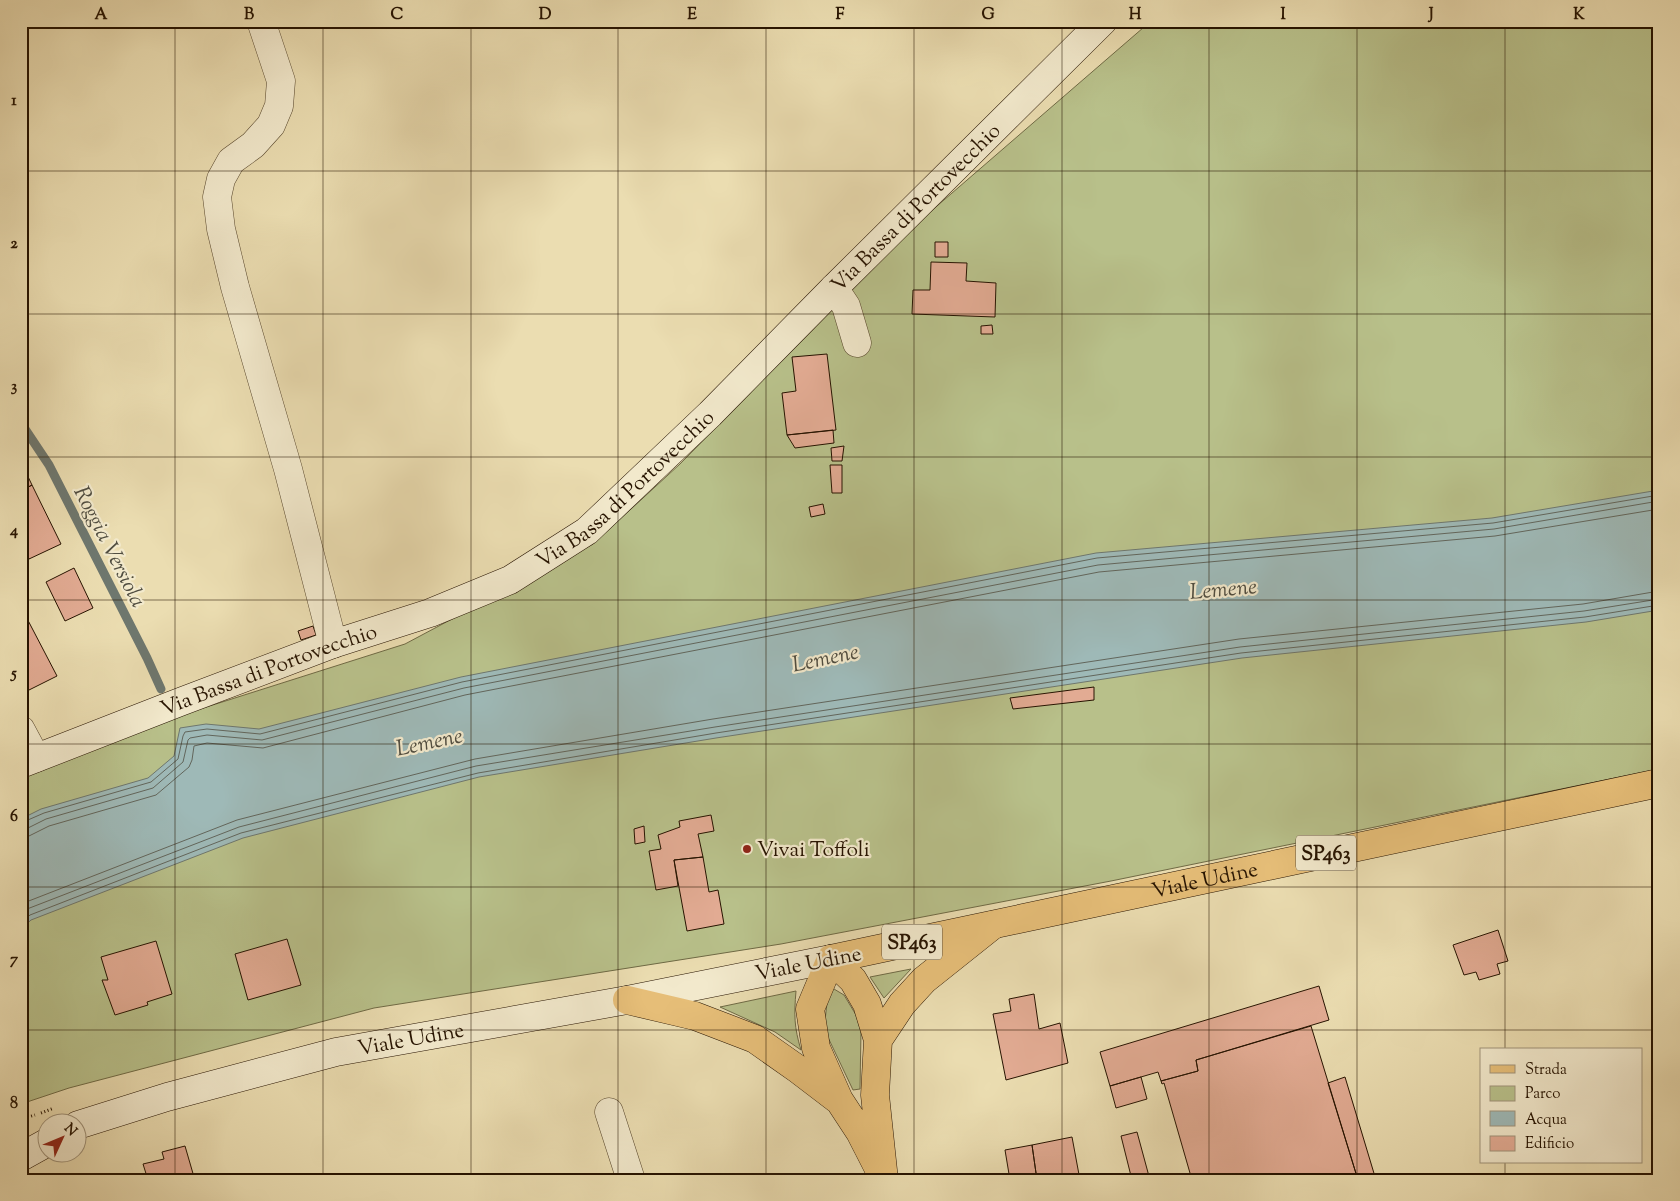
<svg xmlns="http://www.w3.org/2000/svg" width="1680" height="1201" viewBox="0 0 1680 1201" font-family="'Sorts Mill Goudy',serif">
<rect width="100%" height="100%" fill="#ebddb1"/>
<filter id="stains"><feTurbulence type="fractalNoise" baseFrequency=".004" numOctaves="4"/><feColorMatrix values="0 0 0 0 .2 0 0 0 0 .09 0 0 0 0 .02 0 0 0 .5 -.17"/></filter>
<radialGradient id="worn" r=".72"><stop offset=".6" stop-color="#630" stop-opacity="0"/><stop offset="1" stop-color="#630" stop-opacity=".3"/></radialGradient>
<!-- green -->
<path fill="#b8c08a" stroke="#6f6a45" d="M1151,21H1659V769L1111,881L781,944L374,1008L69,1088L21,1104V770L134,730L405,644L593,544L680,464L833,309L900,238Z
M911,969L884,998L870,977Z
M829,986L844,995L856,1015L861,1031L860,1089L853,1090L824,1029Z
M796,991C794,1015 794,1027 801,1050L775,1032L720,1007Z"/>
<!-- water -->
<path fill="#9eb9b7" stroke="#6e776e" d="M1659,490V610L1586,622L1242,658L716,738L479,777L243,838L31,920L21,929V819L41,809L148,778L174,756L180,728L206,724L259,729L461,677L1096,553L1492,518Z"/>
<g fill="none" stroke-linecap="round" stroke-linejoin="round">
<!-- shore -->
<path stroke="#62665c" stroke-width="1" d="M21,823L44,813L151,782L178,759L183,736L185,732L207,729L260,734L462,682L1097,558L1493,523L1659,495
M21,829L28,828L46,819L153,788L183,762L188,740L190,738L207,735L262,740L464,688L1098,565L1494,529L1659,501
M21,837L29,836L49,826L156,795L189,767L192,760L194,746L207,743L263,748L465,695L1099,572L1495,536L1659,509
M21,904L237,820L475,759L713,719L1239,639L1583,604L1659,591
M21,914L27,909L239,827L476,766L715,727L1240,647L1584,611L1659,599
M21,923L30,915L241,833L478,773L716,733L1241,653L1585,617L1659,605"/>
<!-- stream -->
<path stroke="#6e776e" stroke-width="9" d="M21,423L49,465L147,658L161,689"/>
</g>
<!-- building -->
<path fill="#e2ab93" stroke="#261300" d="M935,242H948V257H935Z
M931,262L967,263L966,281L996,283L995,317L912,314L913,290H930Z
M992,325L993,334H981V326Z
M827,354L836,430L787,435L782,393L796,391L792,357Z
M833,430L834,443L795,448L787,435Z
M844,446L842,461H832L831,448Z
M21,462L32,485L21,491Z
M830,465H842V493H832Z
M32,485L61,544L29,559L21,542V491Z
M823,504L825,514L811,517L809,507Z
M74,568L93,608L65,621L46,582Z
M21,607L57,676L23,693L21,691Z
M313,626L316,635L301,640L298,631Z
M1094,687V700L1013,709L1010,698Z
M711,815L714,831L698,834L703,857L674,860L678,886L656,890L649,851L661,849L658,835L680,827L679,821Z
M644,826L645,842L635,844L634,829Z
M703,857L709,892L718,890L724,924L687,931L674,860Z
M1498,930L1508,961L1497,964L1500,974L1479,980L1476,972L1464,975L1453,945Z
M287,939L301,985L248,1000L235,954Z
M156,941L172,994L147,1002L148,1005L115,1015L102,980H108L101,957Z
M1319,986L1329,1020L1196,1060L1198,1071L1161,1081L1158,1072L1110,1086L1100,1052Z
M1034,994L1039,1029L1060,1023L1068,1063L1006,1080L993,1014L1011,1011L1009,999Z
M1311,1026L1358,1180H1192L1164,1083L1162,1084L1161,1081L1198,1071L1196,1060Z
M1141,1077L1147,1099L1116,1108L1110,1086Z
M1345,1077L1376,1180H1358L1328,1083Z
M1137,1132L1150,1180H1132L1121,1136Z
M1072,1137L1080,1180H1037L1032,1145Z
M1032,1145L1037,1180H1010L1005,1150Z
M185,1146L194,1177L185,1180H148L143,1164L164,1159L162,1152Z
M320,1175L321,1180H296Z"/>
<g fill="none" stroke-linecap="round" stroke-linejoin="round">
<defs>
<path id="street" d="M261,21L281,81L279,106L271,125L253,145L231,161L221,179L217,197L221,229L235,287L288,469L333,644
M834,288L846,306L857,343
M21,730L36,758
M609,1112L631,1180"/>
<g id="secondary">
<path id="s1" d="M21,764L180,702L333,644L430,613L510,580L587,531L710,414L834,288L1103,21"/>
<path id="s2" d="M78,1125L167,1097L336,1052L627,1000L831,959"/>
<path d="M21,1157L48,1142"/>
</g>
<g id="primary">
<path id="s3" d="M831,959L1659,783"/>
</g>
<path id="highway" d="M627,1000L695,1016L755,1039L799,1070L837,1099
M878,1040L902,1004L924,980L993,925
M882,1175L860,1132L839,1100L816,1048L810,1009L831,959L853,980L867,1004L878,1040L875,1095L884,1180"/>
</defs>
<!-- street casing -->
<use href="#street" stroke="#57462c" stroke-width="29"/>
<!-- secondary casing -->
<use href="#secondary" stroke="#261300" stroke-width="29"/>
<!-- primary casing -->
<use href="#primary" stroke="#261300" stroke-width="29"/>
<!-- highway casing -->
<use href="#highway" stroke="#261300" stroke-width="29"/>
<!-- path -->
<path stroke="#261300" stroke-width="3" stroke-dasharray="1 2.5" stroke-linecap="butt" d="M41,1113L54,1108
M21,1119L35,1115"/>
<!-- street -->
<use href="#street" stroke="#f2e9cc" stroke-width="28"/>
<!-- secondary -->
<use href="#secondary" stroke="#f2e9cc" stroke-width="28"/>
<!-- primary -->
<use href="#primary" stroke="#e6be78" stroke-width="28"/>
<!-- highway -->
<use href="#highway" stroke="#e6be78" stroke-width="28"/>
</g>
<!-- grid -->
<path fill="none" stroke="#261300" stroke-width="1" stroke-opacity="0.55" d="M175,21V1180M323,21V1180M471,21V1180M618,21V1180M766,21V1180M914,21V1180M1062,21V1180M1209,21V1180M1357,21V1180M1505,21V1050M21,171H1659M21,314H1659M21,457H1659M21,600H1659M21,744H1659M21,887H1659M21,1030H1659M1505,1162V1180"/>
<!-- markers -->
<circle fill="#8f2418" stroke="#f2e9cc" stroke-width="2" cx="747" cy="849" r="5"/>
<g text-anchor="middle" stroke-width="4.5" stroke-linejoin="round" paint-order="stroke">
<!-- shield labels -->
<g fill="#f2e9cc" stroke="#63533d" stroke-width="1">
<rect x="1296" y="835.5" width="60" height="35" rx="4"/>
<rect x="882" y="924.5" width="60" height="35" rx="4"/>
</g>
<g font-size="20" font-weight="bold" fill="#261300">
<text x="1326" y="860">SP463</text>
<text x="912" y="949">SP463</text>
</g>
<!-- street labels -->
<g font-size="21" fill="#261300" stroke="#f2e9cc">
<text dy="7" stroke="none"><textPath href="#s1" startOffset="1075">Via Bassa di Portovecchio</textPath></text>
<text dy="7" stroke="none"><textPath href="#s1" startOffset="670">Via Bassa di Portovecchio</textPath></text>
<text dy="7" stroke="none"><textPath href="#s1" startOffset="265">Via Bassa di Portovecchio</textPath></text>
<text dy="7" stroke="none"><textPath href="#s3" startOffset="382">Viale Udine</textPath></text>
<text transform="translate(808 963) rotate(-11)" y="7">Viale Udine</text>
<text dy="7" stroke="none"><textPath href="#s2" startOffset="344">Viale Udine</textPath></text>
</g>
<!-- poi labels -->
<g font-size="21" fill="#261300" stroke="#f2e9cc" text-anchor="start">
<text x="757" y="856">Vivai Toffoli</text>
</g>
<!-- water labels -->
<g font-size="22" font-style="italic" fill="#504d40" stroke="#f2e9cc">
<text transform="translate(111 546) rotate(63)" y="8">Roggia Versiola</text>
<text transform="translate(1223 588) rotate(-5)" y="8">Lemene</text>
<text transform="translate(825 657) rotate(-12)" y="8">Lemene</text>
<text transform="translate(429 741) rotate(-12)" y="8">Lemene</text>
</g>
</g>
<!-- margin -->
<rect width="1680" height="1201" fill="none" stroke="#ebddb1" stroke-width="55"/>
<!-- legend -->
<rect x="1480" y="1048" width="162" height="115" fill="#f2e9cc" stroke="#a0937a"/>
<rect x="1490" y="1065" width="25" height="8" fill="#e6be78" stroke="#a0937a"/>
<text x="1525" y="1074" font-size="15" fill="#261300">Strada</text>
<rect x="1490" y="1086" width="25" height="15" fill="#b8c08a" stroke="#a0937a"/>
<text x="1525" y="1098" font-size="15" fill="#261300">Parco</text>
<rect x="1490" y="1111" width="25" height="15" fill="#9eb9b7" stroke="#a0937a"/>
<text x="1525" y="1124" font-size="15" fill="#261300">Acqua</text>
<rect x="1490" y="1136" width="25" height="15" fill="#e2ab93" stroke="#a0937a"/>
<text x="1525" y="1148" font-size="15" fill="#261300">Edificio</text>
<!-- north arrow -->
<g transform="translate(62 1138) rotate(46)"><circle r="24" fill="#f2e9cc" stroke="#a0937a"/>
<path d="M0-4L9 19L0 12L-9 19Z" fill="#8f2418"/>
<text y="-8" font-size="14" font-weight="bold" text-anchor="middle" fill="#261300">N</text>
</g>
<rect x="28" y="28" width="1624" height="1146" fill="none" stroke="#261300" stroke-width="2"/>
<g font-size="16" text-anchor="middle" font-weight="bold" fill="#261300">
<text x="101" y="19">A</text>
<text x="249" y="19">B</text>
<text x="397" y="19">C</text>
<text x="545" y="19">D</text>
<text x="692" y="19">E</text>
<text x="840" y="19">F</text>
<text x="988" y="19">G</text>
<text x="1135" y="19">H</text>
<text x="1283" y="19">I</text>
<text x="1431" y="19">J</text>
<text x="1579" y="19">K</text>
<text x="14" y="105">1</text>
<text x="14" y="248">2</text>
<text x="14" y="391">3</text>
<text x="14" y="535">4</text>
<text x="14" y="678">5</text>
<text x="14" y="821">6</text>
<text x="14" y="964">7</text>
<text x="14" y="1108">8</text>
</g>
<rect width="100%" height="100%" filter="url(#stains)"/>
<rect width="100%" height="100%" fill="url(#worn)"/>
</svg>
